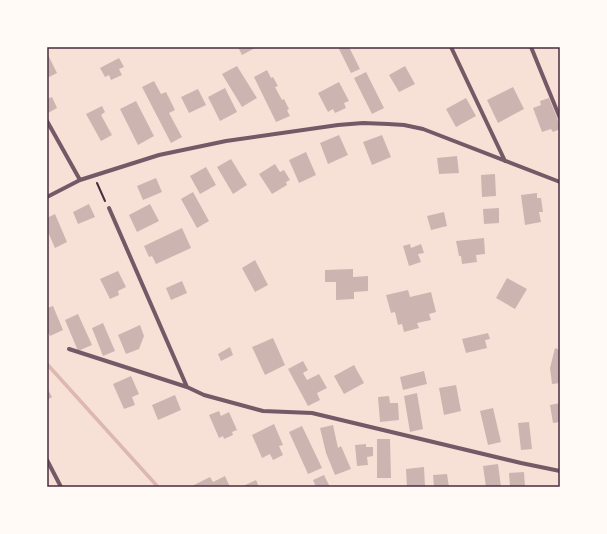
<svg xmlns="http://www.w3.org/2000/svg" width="607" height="534" viewBox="0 0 607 534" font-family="Georgia,serif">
<rect width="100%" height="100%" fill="#f7e1d7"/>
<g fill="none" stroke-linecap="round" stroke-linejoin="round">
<!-- stream -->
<path stroke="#dcb8b0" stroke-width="3.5" d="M47,364L158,487"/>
</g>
<!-- building -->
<path fill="#ccb4b1" d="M238,47H257L242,55Z
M338,47H349L360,69L351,73Z
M47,53L57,73L47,78Z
M119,58L124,67L119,69L122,75L111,80L109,75L105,77L100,68Z
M237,66L257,98L242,107L222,74Z
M405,66L415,84L399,92L389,75Z
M267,70L271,78L273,77L278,86L275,87L282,100L284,99L289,109L287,110L290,116L276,122L254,77Z
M366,72L384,108L372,114L354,78Z
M154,81L161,94L166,92L175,110L169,113L182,137L171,143L142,87Z
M339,82L349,101L344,103L346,108L335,113L333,109L328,112L318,93Z
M513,87L524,109L498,123L487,100Z
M225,88L237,112L220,121L208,97Z
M198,89L206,105L189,113L181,97Z
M52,97L57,108L48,113L47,99Z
M466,98L476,116L456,127L446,109Z
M549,98L560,125V129L553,132L551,129L542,132L533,108L541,105L540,101Z
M136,101L154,136L138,145L120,109Z
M102,106L105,112L101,115L112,135L101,141L86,114Z
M339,135L348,155L328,164L320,143Z
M382,135L391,157L372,165L363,142Z
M306,152L316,175L299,183L289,160Z
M457,156L459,173L439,174L437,158Z
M231,159L247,185L233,194L217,167Z
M275,164L280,172L284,170L290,180L286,182L287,185L272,194L259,174Z
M206,167L216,185L200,194L190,176Z
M495,174L496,196L482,197L481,175Z
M156,178L162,192L143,200L137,186Z
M193,192L209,221L197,228L181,199Z
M537,193V198H541L543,212H539L541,222L525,225L521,195Z
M89,204L95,217L78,224L73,212Z
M150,204L159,221L137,232L129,215Z
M499,208V223L484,224L483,209Z
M444,212L447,226L431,230L427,216Z
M55,214L67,242L55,248L47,230V218Z
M182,228L191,248L156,264L152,256L149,257L144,246Z
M484,238L485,254L476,255L477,262L462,264L461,256H459L456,241Z
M410,244L411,248L421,244L424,253L418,254L421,262L409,266L403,246Z
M255,260L268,285L255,292L242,268Z
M353,269V277L368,276V291L354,292V299L336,300V282H325V270Z
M118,271L126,287L118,291L119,295L110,299L100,279Z
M507,278L527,289L515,309L496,298Z
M182,281L187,293L171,300L166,288Z
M408,290L410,297L431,292L436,312L429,314L431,320L417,323L419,328L404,332L402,324L398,325L395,312L391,313L386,295Z
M53,306L63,330L50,336L47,330V308Z
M78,314L92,345L78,351L65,320Z
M103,323L115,351L103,356L92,328Z
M140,325L144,336L139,349L126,354L118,335Z
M488,333L490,339L485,340L487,348L466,353L462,339Z
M273,338L285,365L265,375L252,347Z
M230,347L233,355L221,361L218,354Z
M555,348L560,350V383L552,384L550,368Z
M303,361L308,370L303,373L307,380L319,374L327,388L317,393L320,400L308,406L288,369Z
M354,365L364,383L344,394L334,376Z
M424,371L427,384L403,390L400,377Z
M131,376L139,394L132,397L135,405L124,409L113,384Z
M456,385L461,411L444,415L439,388Z
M47,388L52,397L47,400Z
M417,393L423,429L410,432L404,396Z
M175,395L181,410L158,420L152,405Z
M389,396L390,403H398L399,420L380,422L378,397Z
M560,403V422L553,423L550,405Z
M493,408L501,442L488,445L480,411Z
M219,411L221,416L229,412L237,430L232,432L233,435L224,439L223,436L219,438L209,415Z
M529,422L532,449L521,450L518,423Z
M274,424L283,445L279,446L283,455L273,460L270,454L262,458L252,435Z
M333,425L338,448L341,446L351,469L335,475L326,453L320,428Z
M302,426L322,468L308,474L289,432Z
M377,439H390L391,478H377Z
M366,444V447H373V456L367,457L368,465L357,466L355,445Z
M498,464L501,487H486L483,466Z
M424,467L425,487H407L406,469Z
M524,472L525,487H510L509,473Z
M447,474L449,487H434L433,475Z
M324,475L330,487H316L313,480Z
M225,476L230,487H190L210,477L213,482Z
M256,480L259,487H241Z"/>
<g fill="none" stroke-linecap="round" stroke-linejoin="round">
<!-- path -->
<path stroke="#4a2c40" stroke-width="2" d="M97,183L105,201"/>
<!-- minor -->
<path stroke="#755966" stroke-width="4" d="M451,47L505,161
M531,47L560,118
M47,121L80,180
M47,197L80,180L159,155L226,141L338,125L363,123L388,124L404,125L423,129L560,182
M109,208L187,387
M69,349L187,387L204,395L263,411L312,413L521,463L560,471
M47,460L61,487"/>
</g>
<!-- border -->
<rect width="607" height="534" fill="none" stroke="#fffaf5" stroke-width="96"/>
<rect x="48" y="48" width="511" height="438" fill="none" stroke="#4a2c40" stroke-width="1.5"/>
</svg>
